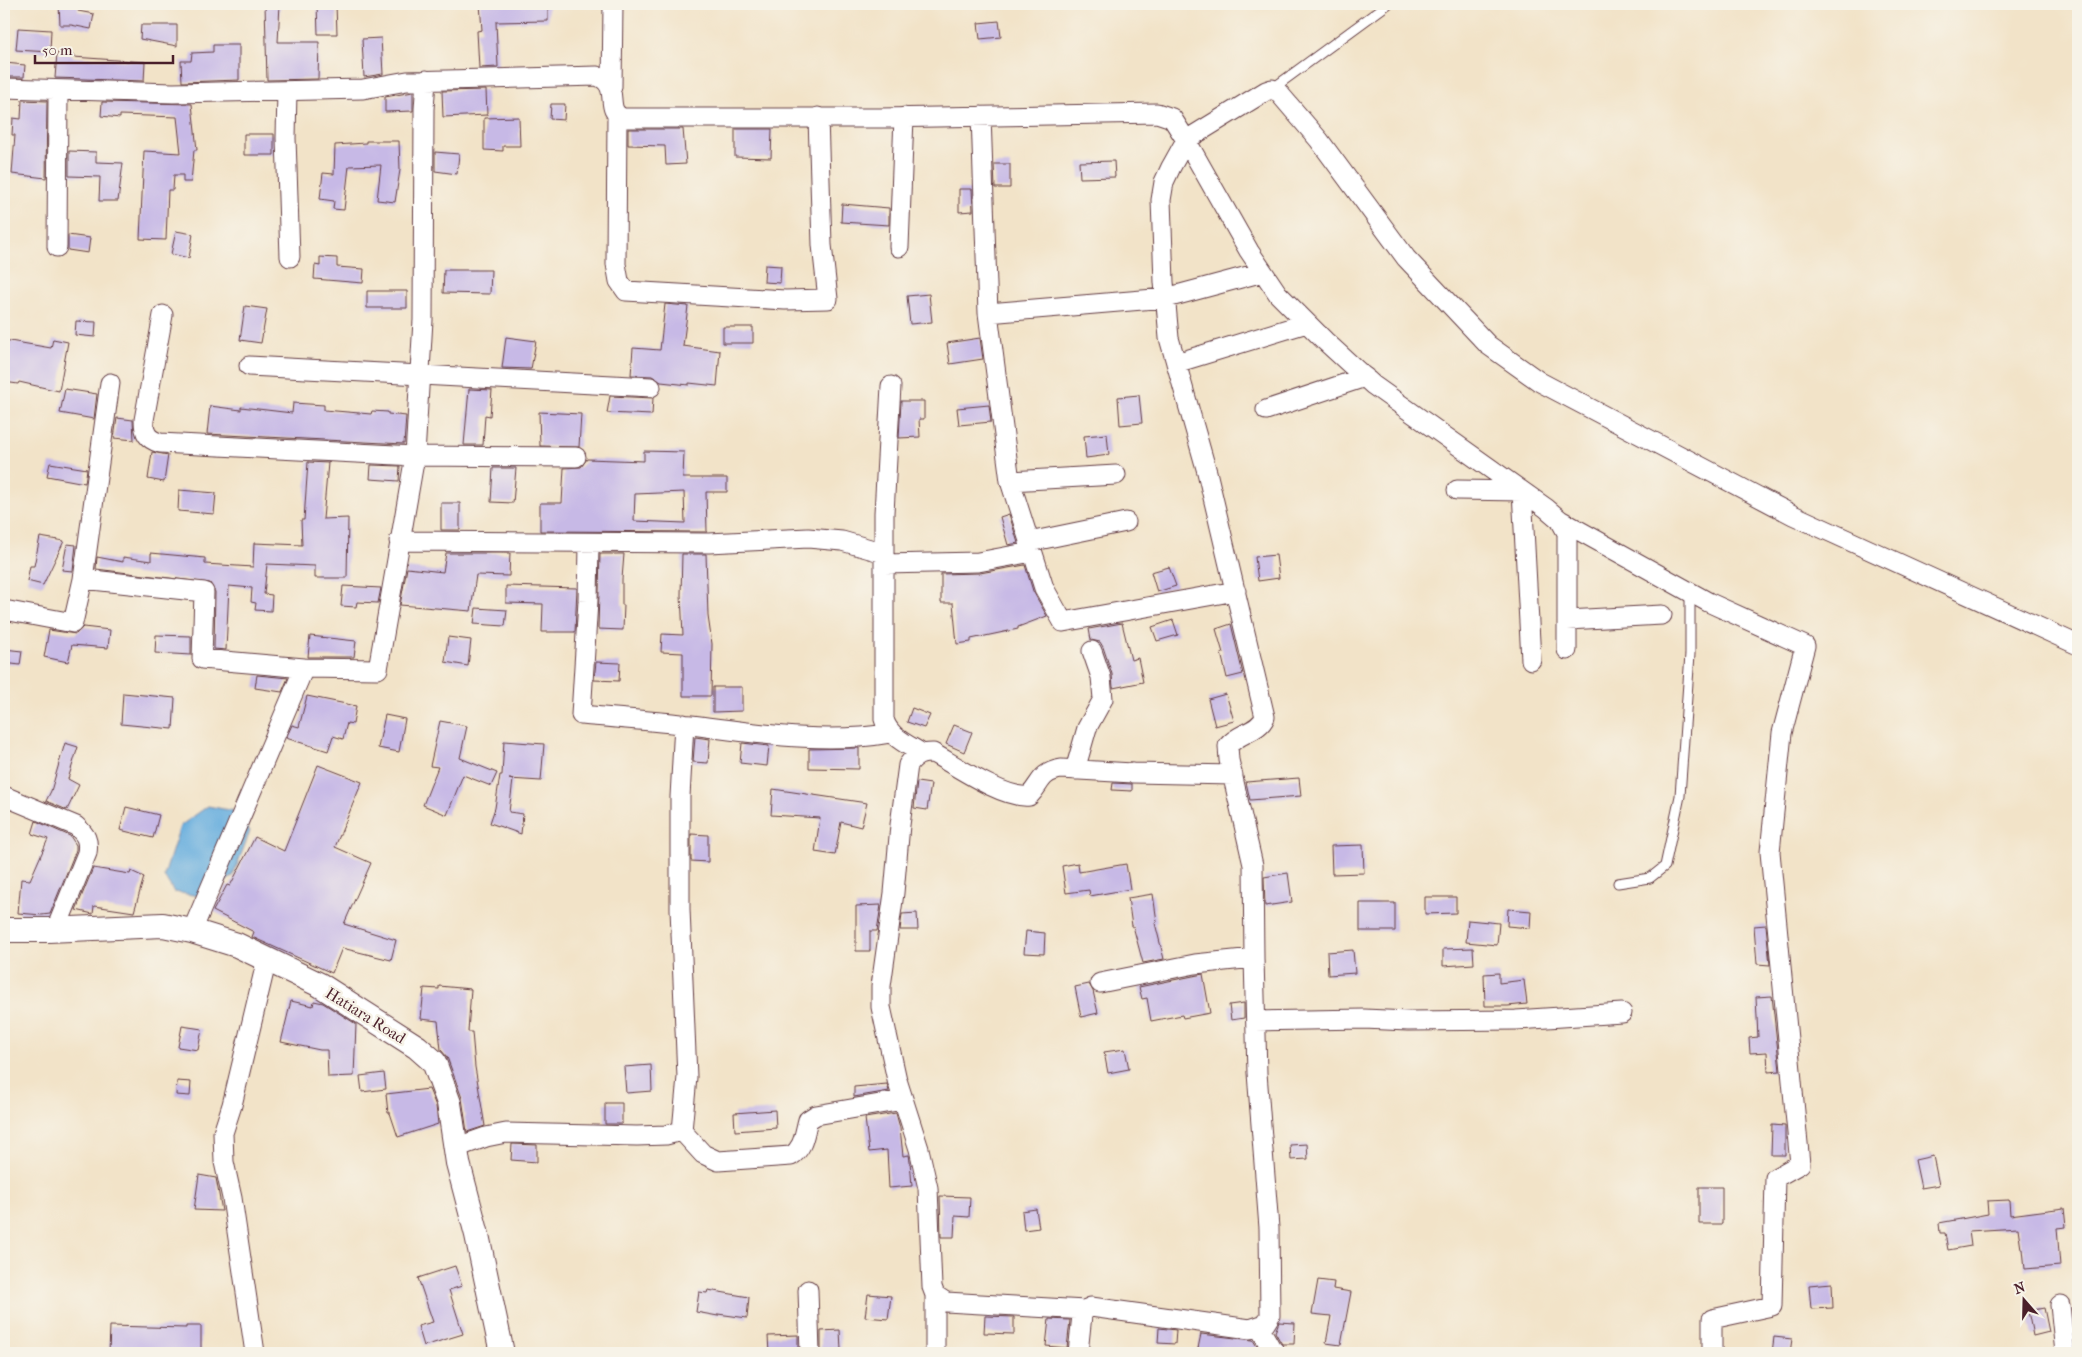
<svg xmlns="http://www.w3.org/2000/svg" width="2082" height="1357" viewBox="0 0 2082 1357" font-family="'IM FELL French Canon',serif">
<rect width="100%" height="100%" fill="#f7f3e8"/>
<filter id="ink" filterUnits="userSpaceOnUse"><feTurbulence type="fractalNoise" baseFrequency=".02" numOctaves="2"/><feDisplacementMap in="SourceGraphic" scale="10" xChannelSelector="R" yChannelSelector="G"/><feConvolveMatrix kernelMatrix="1 2 1 2 8 2 1 2 1" color-interpolation-filters="sRGB"/></filter>
<filter id="wash" filterUnits="userSpaceOnUse"><feTurbulence type="fractalNoise" baseFrequency=".0096" numOctaves="4" result="noise"/><feDisplacementMap in="SourceGraphic" scale="20" xChannelSelector="R" yChannelSelector="G"/><feGaussianBlur stdDeviation="1.12" result="paint"/><feColorMatrix in="noise" values="0 0 0 0 0 0 0 0 0 0 0 0 0 0 0 0 0 1.4 0 .05"/><feComposite in="paint" operator="in"/></filter>
<g filter="url(#wash)">
<rect width="100%" height="100%" fill="#f2e3c8"/>
<!-- water -->
<path fill="#67aede" stroke="#586684" d="M208,806L234,811L250,831L233,876L206,897L174,892L164,876L180,826Z"/>
<g id="blocks">
<!-- building -->
<path fill="#c7b9e6" fill-rule="evenodd" d="M59,4H78V11L94,14L91,29L71,25H60Z
M265,4H280L278,42H319L318,79L267,80Z
M317,4H336L337,34H318Z
M480,4H548V21L496,22L498,67L479,68L477,31L482,30Z
M999,21L1001,37L980,39L978,23Z
M141,25H177V46L140,39Z
M18,28L51,30L50,52L16,50Z
M381,38L383,74L364,77L362,39Z
M213,45H239V80L182,82L181,61H191L192,53L213,52Z
M57,53L73,55V57L145,62L144,81L55,78Z
M5,63L25,65L24,77H4Z
M486,90L487,115L443,117L442,91Z
M413,92V111L385,112V97Z
M22,100L47,101L46,178L12,174L15,135H12L13,118L21,119Z
M102,102L192,104L197,150H194L191,182H183V175H174L173,190H168L166,240L140,239L144,151L181,153L177,117L120,115V118L101,116Z
M551,104H565L564,120L550,119Z
M519,117L520,146H503V151L484,150V118Z
M628,129H683L686,164L666,165L665,146L628,145Z
M735,129H772L771,158L735,157Z
M244,134H274V155H244Z
M366,141H399L400,170L395,202L377,200L381,165L349,166L344,210L333,209L334,201L320,199L323,173L334,174L335,145L366,143Z
M69,151L96,152V162L123,163L118,201H99L100,177L69,176Z
M435,152L459,154L457,174L435,171Z
M1114,161L1115,177L1080,178L1079,162Z
M994,164H1010V188H995Z
M959,189H972L973,211L959,212Z
M842,204L889,208V225L841,222Z
M176,231L193,234L189,258L171,254Z
M68,235L90,238L88,253L68,250Z
M320,257L337,258V267L364,269L363,283L314,279L315,265L320,266Z
M765,265L781,266L780,283L764,282Z
M444,270H491L490,294L443,293Z
M367,291H407V308H367Z
M929,294L932,322L910,324L907,296Z
M665,304L688,306L683,346L720,351L717,386L689,383V385L661,382L652,376L631,375L633,348L660,350Z
M245,306L267,309L261,343L240,340Z
M76,321L96,322L95,337L75,335Z
M723,327H753V343H723Z
M506,337L536,341L531,369L502,368Z
M980,338L983,359L950,364L947,343Z
M53,339L68,342L59,391L19,382L18,384L4,382V340L51,348Z
M65,389L97,394L94,419L60,413Z
M469,389L492,390L490,416L485,415L483,445H464Z
M1139,395L1142,423L1120,425L1118,397Z
M610,396L653,398L652,415L607,413Z
M901,401H924V419H919L920,437L899,438Z
M293,403L324,405V410L371,414L372,411L388,412V414L406,416L404,444L207,434L210,406L241,410V407L292,413Z
M989,405L991,422L959,425L957,408Z
M539,412L581,414L579,447L540,446Z
M117,418L133,420L134,440L114,438Z
M1107,434L1109,455L1086,458L1084,436Z
M644,451L684,452L683,478H727V492H706L707,532L540,531V503H562L564,468L581,467L587,459L644,461ZM684,492L685,523L634,521L635,494Z
M152,452L168,455L164,482L148,479Z
M308,462L328,463L323,519L348,518L347,578H315V566L267,564L264,594L272,595L271,611L255,610L256,603L251,602L252,588L229,586L226,650L214,649L215,592L210,583L96,569L97,557L123,562V557L151,561V553L205,558V564L253,567L254,543L302,545L301,520H304Z
M50,463L87,469L85,483L47,476Z
M371,465L400,466L399,481L370,479Z
M493,468H516L513,503L491,502Z
M179,490L216,493L214,514L178,511Z
M441,503H460V530H441Z
M1009,514L1018,543L1008,545L1000,517Z
M40,537L64,541L43,585L27,581L30,566H34Z
M67,544L76,545L73,571L62,570Z
M446,553H510L509,576L476,575L471,611L400,605L407,568L443,572Z
M600,554H624L622,579V605H624L623,630L598,629Z
M682,554H706L708,616L712,644L711,696H683V653L661,652L662,634L683,635L681,595Z
M1276,555L1279,578L1258,581L1255,557Z
M1025,565L1033,591L1047,616L1018,627V629L971,639V642L957,644L953,603H941V574L980,573Z
M1169,567L1176,586L1157,592L1151,572Z
M343,586L381,588L378,603L357,602L356,607L341,606Z
M506,586L577,588L575,632H542L543,604L506,603Z
M476,608L507,610L505,626L474,624Z
M1173,620L1178,635L1157,641L1152,627Z
M1122,623L1131,660L1138,658L1143,682L1113,688L1112,674L1103,647L1100,642L1091,640L1089,629Z
M1231,624L1243,674L1227,678L1221,653H1223L1216,629Z
M83,627L110,630L108,648L72,645L68,662L44,657L49,630L76,634Z
M156,635L191,636V655L155,653Z
M310,636L356,641L354,657H308Z
M448,637L471,640L468,666L445,662Z
M4,649L22,651L20,665L4,663Z
M596,662L620,663L619,681L594,680Z
M257,675L288,678L282,692L255,688Z
M713,687H742V711L713,712Z
M123,693L175,698L173,729L121,724Z
M1226,694L1234,721L1215,726L1208,699Z
M307,696L356,706L353,724L347,723L343,739L333,736L328,751L286,738L292,725L299,727Z
M912,708L930,715L924,728L907,722Z
M385,715L405,719L399,752L378,748Z
M440,721L467,726L460,758L497,773L491,786L463,775L447,815L423,805L438,767L430,766Z
M954,725L972,732L964,752L946,744Z
M695,737L710,739L708,763L693,762Z
M504,741L544,744L541,781L509,779L513,780L509,812L523,814L521,834L490,823L495,808L500,775H502Z
M65,743L78,747L68,779L79,785L67,810L46,801L51,791Z
M742,743L769,746L767,766L740,763Z
M859,748V769L809,768V749Z
M318,765L362,782L335,847L371,863L344,924L396,940L391,960L342,948L332,973L252,937L254,932L213,911L227,885L230,886L255,837L284,851Z
M1299,778L1301,796L1250,800L1246,782Z
M917,782L931,784L927,810L914,808Z
M1113,783L1132,784V791L1112,790Z
M773,789L867,803L861,827L841,822L835,855L815,852L820,818L771,815Z
M126,807L159,815L153,838L120,830Z
M36,821L70,836L76,845V850L50,914L42,915L18,913L21,879L30,880L48,839L32,834Z
M691,834L708,835V862L691,861Z
M1363,845L1364,873L1332,874L1331,846Z
M1078,863L1079,872L1126,864L1130,889L1090,896L1089,890L1066,893L1062,866Z
M93,868L130,874L131,871L144,877L134,912L94,906L93,914L76,910Z
M1288,873L1292,902L1265,906L1264,877Z
M1153,894L1157,922L1155,923L1164,959L1143,963L1133,926H1132L1128,898Z
M1425,897H1456V913L1425,914Z
M1360,903H1395V931H1360Z
M881,905L877,931H870V951H856V906Z
M1508,909L1531,911L1530,928L1507,926Z
M917,913L918,930H900L902,914Z
M1468,920L1499,923L1497,945L1466,942Z
M1766,925L1770,965L1757,964L1754,926Z
M1026,931L1045,933L1044,954L1024,953Z
M1473,948L1474,964L1443,966V949Z
M1353,950L1355,973L1328,975L1327,952Z
M1499,973V983L1524,980L1527,1004L1508,1006H1485L1484,974Z
M1203,974L1210,1013L1183,1018L1182,1015L1151,1021L1147,998L1142,999L1139,987Z
M1089,984L1093,991L1098,1013L1081,1017L1075,987Z
M439,986L471,989L468,1032H472L475,1067L485,1126L467,1132L462,1098L447,1057L441,1050L438,1021L421,1019L424,988L439,989Z
M1772,996L1780,1071L1768,1072L1767,1052L1750,1053L1749,1038L1758,1037L1756,997Z
M291,1001L313,1006L314,1001L323,1003L356,1024L354,1076L328,1077L327,1050H320L281,1042Z
M1244,1003V1018L1231,1020L1229,1005Z
M182,1026L202,1029L198,1050L178,1047Z
M1125,1049L1129,1069L1108,1073L1104,1052Z
M651,1065L652,1091L626,1093L624,1067Z
M384,1073L386,1089L362,1092L360,1076Z
M177,1081L191,1082L190,1096L176,1095Z
M887,1084L889,1091L854,1097V1087Z
M429,1089L436,1106L438,1124L398,1137L390,1113H388L386,1094Z
M605,1103H622V1124H605Z
M775,1110L776,1128L735,1131L734,1113Z
M896,1113L900,1128L903,1156L909,1155L910,1161L912,1186L889,1188L887,1150L869,1152L865,1118Z
M1772,1125L1785,1126V1155H1771Z
M512,1144L537,1145V1162L511,1160Z
M1307,1144L1308,1159L1291,1160L1290,1145Z
M1933,1156L1939,1185L1921,1188L1915,1160Z
M199,1175L216,1178L222,1211L194,1210Z
M1699,1187H1722V1224H1699Z
M940,1196L970,1197L969,1217L955,1216L954,1237H941Z
M2009,1200L2010,1215L2064,1208L2066,1227L2057,1228L2060,1266L2025,1269L2023,1249H2021L2018,1228L1969,1231L1971,1246L1948,1250L1945,1233H1940L1939,1223L1988,1214L1987,1201Z
M1036,1209L1039,1228L1024,1230L1022,1211Z
M455,1266L462,1286L449,1290L463,1334L424,1346L418,1326L433,1322L418,1278Z
M1318,1280L1334,1282L1333,1289L1351,1292L1341,1345L1326,1343L1331,1316L1312,1314Z
M1832,1283L1833,1308L1811,1309L1809,1285Z
M708,1290L749,1297L747,1318L718,1314V1316L696,1312L699,1292L707,1293Z
M868,1294L891,1296L888,1319L865,1317Z
M2044,1308L2049,1332L2033,1336L2028,1311Z
M985,1316L1014,1317V1334L984,1333Z
M1049,1319L1070,1320L1067,1348L1046,1346Z
M1279,1322L1295,1323L1294,1344H1282L1280,1341L1275,1332Z
M110,1326L186,1328V1326H201V1353H109Z
M1159,1328L1176,1330L1175,1344L1158,1343Z
M840,1330L841,1350L821,1351V1331Z
M1201,1334L1253,1340L1261,1353H1197Z
M798,1335V1353H769L768,1336Z
M1774,1337L1792,1339L1790,1353H1772Z"/>
</g>
</g>
<g filter="url(#ink)">
<use href="#blocks" fill-opacity="0" stroke="#633c43" stroke-width="1"/>
<g fill="none" stroke-linecap="round" stroke-linejoin="round">
<defs>
<path id="service" d="M1272,89L1388,4
M1618,883L1650,878L1665,866L1680,796L1690,654V592"/>
<path id="minor" d="M612,87L613,4
M4,88L173,93L363,89L407,81L597,76C623,86 602,110 623,118H880L1157,113L1172,118L1186,140L1249,251L1278,294L1325,341L1373,385L1546,508L1560,520L1567,533V650
M287,91L286,138L290,257
M617,115L616,264L619,281L626,291L785,300L828,299L822,245L818,117
M981,116L988,313L1010,481L1044,588L1063,622L1236,591
M57,247L58,90
M899,247L904,117
M988,313L1166,298L1263,272
M163,315L144,420C144,433 147,439 160,443L415,456L576,457
M1176,363L1307,323
M249,366L651,387
M110,383L83,579L204,592L202,659L304,668
M891,386L884,513V719C888,736 907,744 921,753
M1266,410L1365,377
M1010,481L1116,475
M1457,490L1522,491L1531,660
M1560,520L1708,602L1805,646L1782,733L1770,852L1800,1164L1775,1178L1772,1306L1712,1319V1353
M399,541L709,543L808,538L842,541L884,553
M1029,542L1126,522
M589,544L588,601L581,715C617,718 654,721 691,725C756,733 825,745 891,733
M884,564L978,562L1032,552
M4,610L73,623L83,579
M1567,620L1662,615
M684,724L680,797V909L687,1077L682,1131L703,1154L718,1161L791,1156C804,1148 804,1134 808,1120L816,1115L903,1100
M1075,770L1087,728L1103,699L1101,677L1092,651
M4,796L76,826C86,835 89,840 87,853L56,929
M192,931L304,668L378,669L415,456L423,320L424,109L426,80
M1100,983L1195,964L1254,958
M1256,1021L1364,1019L1408,1021L1516,1020L1622,1013
M455,1148L486,1137L506,1133L637,1136L666,1135L682,1131
M808,1290L810,1353
M935,1295V1353
M2060,1305L2065,1353
M1085,1310L946,1302L935,1295L932,1287L928,1188L919,1149L897,1080L881,1007V986L894,893L900,825L908,765C915,755 921,753 933,753C956,766 1004,799 1029,796C1042,783 1039,773 1061,769L1133,773L1233,775
M1259,1327L1271,1348L1276,1353
M255,1353L232,1198L224,1162L223,1133L232,1105L267,959
M1078,1353L1082,1315L1085,1310L1091,1307L1250,1329L1265,1324L1270,1316L1269,1228L1257,1073L1254,958L1253,865L1229,760L1228,746C1238,733 1259,732 1265,717L1207,472L1169,338L1164,282L1161,200L1164,182L1171,167L1186,140L1266,91L1272,89L1278,92L1319,140L1406,258L1488,345L1540,382L1793,515L2078,645"/>
<path id="tertiary" d="M4,930H48L163,925L192,931L237,945L320,985L417,1047L434,1062L449,1103L458,1163L477,1235L502,1353"/>
</defs>
<!-- service casing -->
<use href="#service" stroke="#633c43" stroke-width="11"/>
<!-- minor casing -->
<use href="#minor" stroke="#633c43" stroke-width="21"/>
<!-- tertiary casing -->
<use href="#tertiary" stroke="#633c43" stroke-width="26"/>
<!-- service -->
<use href="#service" stroke="#fff" stroke-width="9"/>
<!-- minor -->
<use href="#minor" stroke="#fff" stroke-width="19"/>
<!-- tertiary -->
<use href="#tertiary" stroke="#fff" stroke-width="24"/>
</g>
</g>
<g text-anchor="middle" stroke-width="5" stroke-linejoin="round" paint-order="stroke">
<!-- street labels -->
<g font-size="16" fill="#4a1f2b" stroke="#f7f3e8">
<text transform="translate(366 1015) rotate(32)" y="6">Hatiara Road</text>
</g>
</g>
<!-- margin -->
<rect width="2082" height="1357" fill="none" stroke="#f7f3e8" stroke-width="20"/>
<!-- north arrow -->
<g transform="translate(2024 1300) rotate(340)" stroke="#f7f3e8" stroke-width="4" paint-order="stroke">
<path d="M0-4L9 19L0 12L-9 19Z" fill="#4a1f2b"/>
<text y="-8" font-size="14" font-weight="bold" text-anchor="middle" fill="#4a1f2b">N</text>
</g>
<!-- scale -->
<path d="M35 55v8h138v-8" fill="none" stroke="#4a1f2b" stroke-width="2.5"/>
<text x="42" y="55" font-size="15" fill="#4a1f2b" stroke="#f7f3e8" stroke-width="4" paint-order="stroke">50 m</text>
</svg>
